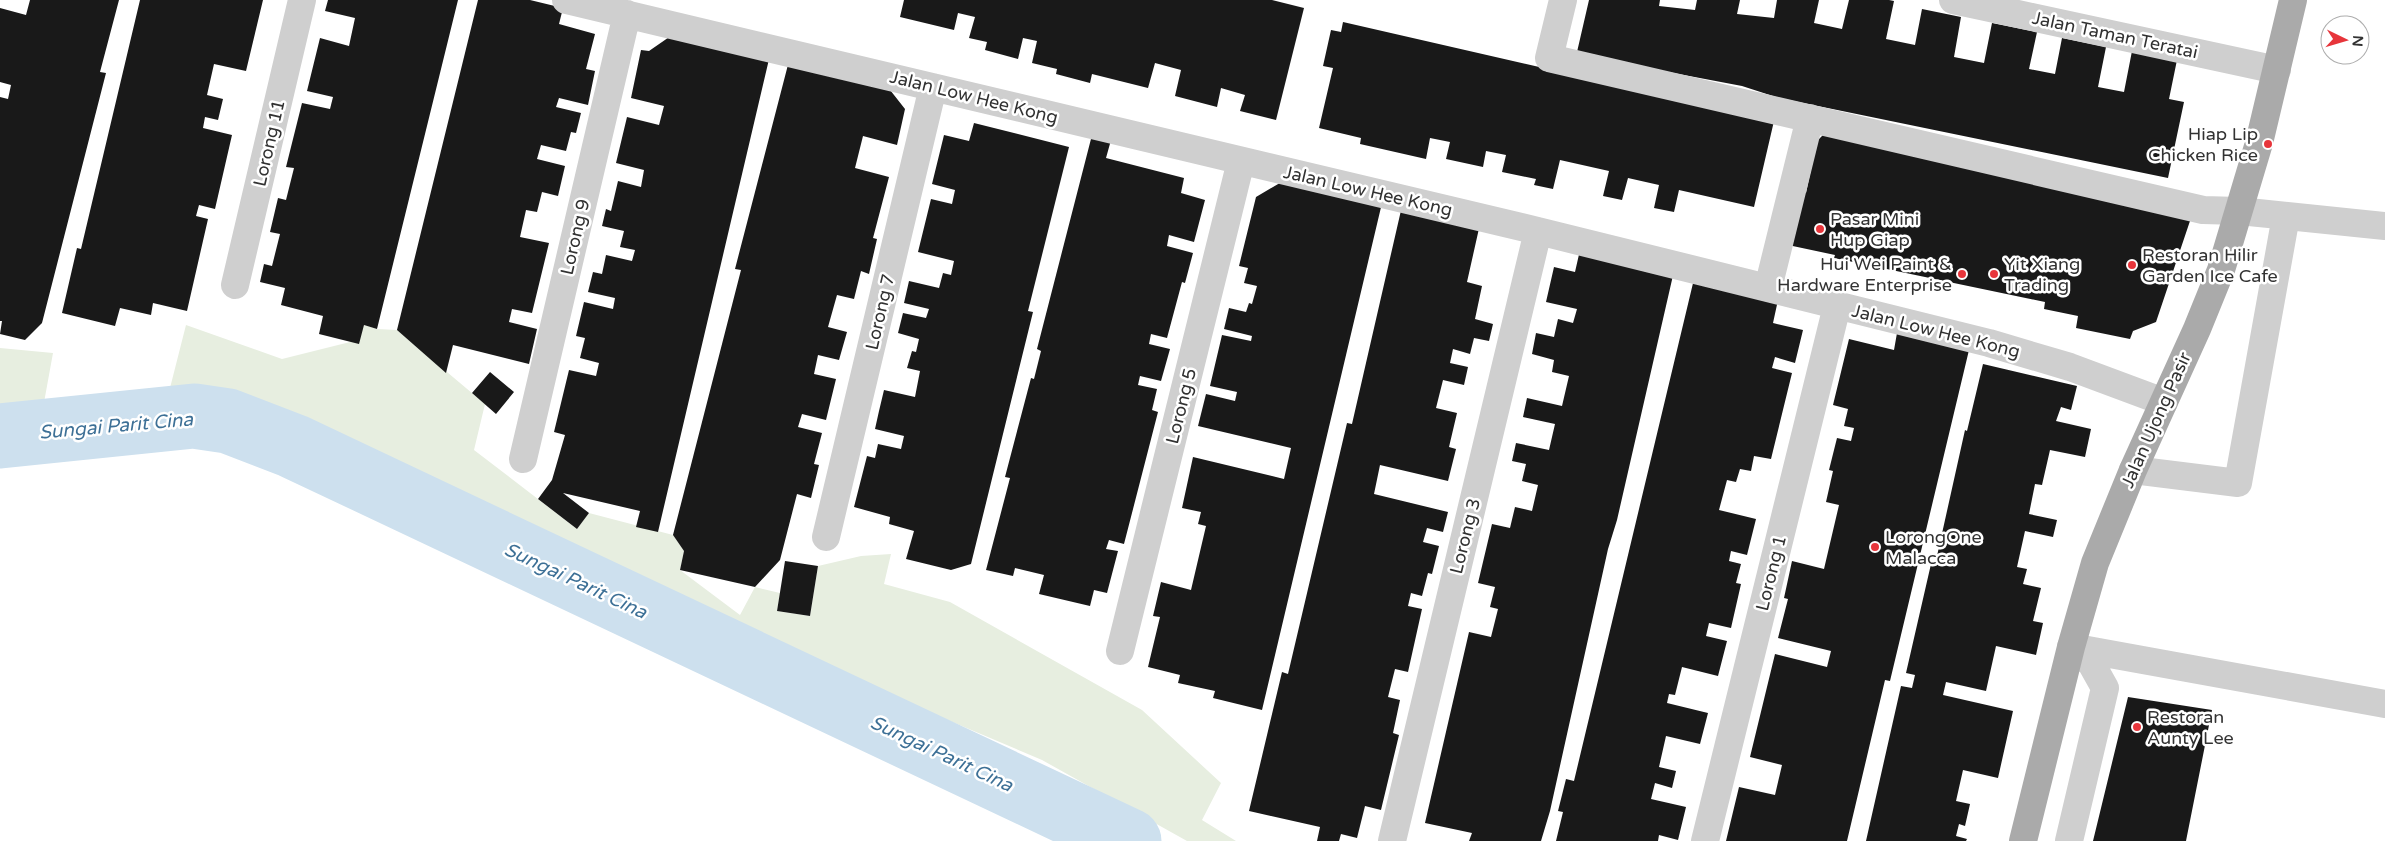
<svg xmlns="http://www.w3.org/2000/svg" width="2385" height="841" viewBox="0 0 2385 841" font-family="'Varela Round',sans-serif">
<rect width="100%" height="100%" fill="#fff"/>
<!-- green -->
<path fill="#e7eee0" d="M186,325L282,359L350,342L364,325L377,329L397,330L485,404L474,450L577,529L589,513L673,535L684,551L680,570L740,615L755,587L780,593L777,611L810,616L818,566L861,556L891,554L884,584L950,602L1142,710L1221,783L1202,820L1236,841H1187L1042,760L782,650L588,563L419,477L274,413L213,393L170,388Z
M0,348L53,353L43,408L0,412Z"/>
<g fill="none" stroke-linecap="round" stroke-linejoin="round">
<!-- river -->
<path stroke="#cde0ee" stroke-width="65" d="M0,436L194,416L228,421L293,446L1129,841"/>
</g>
<!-- building -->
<path fill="#191919" d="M30,0H119L100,72L106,73L42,323L25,340L0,334L2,321H0V97L8,99L11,85L0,82V8L26,15Z
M140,0H263L246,71L214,64L207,95L223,99L218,120L205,117L203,128L232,135L215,209L199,205L196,216L208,219L187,311L153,303L151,315L120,308L115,326L62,313L77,248L81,249Z
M328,0H458L377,329L364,325L359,344L319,334L323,316L281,305L285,288L260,282L264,264L272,266L280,234L270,232L278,198L286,200L294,168L286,167L302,103L330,109L333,97L307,91L320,38L349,46L355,18L325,11Z
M478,0H530L563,8L559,24L595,34L586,69L595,71L588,105L559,98L556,107L581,113L576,133L571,132L566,151L541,145L537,159L565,166L558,196L542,192L537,212L526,210L520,237L549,243L532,313L512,309L509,322L537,329L529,364L453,345L446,373L397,330Z
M904,0H1272L1304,8L1276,120L1240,111L1245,95L1221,88L1217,107L1175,96L1181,70L1155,63L1148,88L1092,74L1090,83L1056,74L1057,69L1032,63L1037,41L1023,38L1018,59L985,50L987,42L969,38L975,17L958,13L954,30L900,17Z
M1589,0H1660L1659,6L1695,10L1697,0H1740L1737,14L1774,18L1777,0H1819L1814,23L1842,29L1849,0H1889L1894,1L1886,39L1915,45L1922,9L1961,17L1954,57L1984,63L1992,23L2037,32L2029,69L2055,74L2062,38L2106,47L2098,87L2124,92L2132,51L2177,60L2169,99L2184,102L2168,178L1779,98L1742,86L1626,64L1577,52Z
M1343,22L1774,121L1754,207L1679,190L1674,212L1654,208L1659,185L1628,178L1622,200L1603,196L1609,171L1560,160L1553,189L1534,185L1536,179L1502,172L1506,155L1486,151L1483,167L1446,159L1450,142L1430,138L1426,159L1360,144L1361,138L1319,128L1333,68L1323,66L1331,30L1341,32Z
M675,33L770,55L658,532L636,527L640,511L563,493L589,513L577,529L538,499L552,480L565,435L554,432L569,370L596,376L599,363L580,358L585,338L576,336L584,302L613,309L615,298L588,292L593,272L602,274L606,255L632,261L635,250L620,247L624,231L602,226L606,209L611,211L618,181L641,187L644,170L616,163L627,117L659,125L664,106L631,98L641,50L649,51Z
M790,57L883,81L905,109L897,145L863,136L855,168L889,177L873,238L877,239L869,274L861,271L854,299L837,295L828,327L847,332L839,360L818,355L814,374L836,379L826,420L802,414L798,427L822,433L814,464L819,465L811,498L797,494L780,560L755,587L680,570L684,551L673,535L741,270L735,269Z
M974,123L1069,147L1028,311L1033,312L971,564L951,570L906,559L914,531L889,524L890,517L854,507L867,456L875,458L878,444L901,449L904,436L875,429L879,411L884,390L915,397L920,371L907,368L912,351L916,352L919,339L898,333L903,313L926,318L929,309L904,303L909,281L939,288L943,273L951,275L954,261L918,252L931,199L952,204L955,190L932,184L944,135L969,141Z
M1825,133L2192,215L2156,322L2133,331L2130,339L2076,328L2078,316L2044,309L2045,302L1834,258L1835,255L1788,245L1799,191L1806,193L1817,141Z
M1092,135L1111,140L1106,158L1184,178L1181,193L1205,200L1194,242L1169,235L1167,246L1193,253L1185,283L1182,282L1167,338L1151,334L1149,344L1170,349L1161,381L1140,376L1138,385L1157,389L1152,410L1158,412L1124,544L1109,540L1106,549L1118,551L1107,593L1094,590L1090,606L1039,594L1044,575L1015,568L1013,576L986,570L1010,478L1005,477L1031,378L1034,379L1041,351L1037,349Z
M1285,180L1382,203L1262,710L1213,698L1215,691L1178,683L1180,675L1148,667L1160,617L1153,616L1161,582L1191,590L1206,526L1198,524L1201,512L1182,508L1193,457L1284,479L1291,448L1198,426L1206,394L1235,401L1237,392L1210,386L1222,335L1251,341L1252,336L1224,329L1229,308L1246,312L1249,303L1252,304L1257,286L1244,283L1248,268L1239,266L1256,197Z
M1402,206L1480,224L1467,282L1482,286L1475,319L1493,324L1489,341L1474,338L1470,354L1453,349L1450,363L1468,367L1464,385L1443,380L1436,408L1457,413L1449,447L1456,449L1448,481L1380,465L1374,494L1448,512L1443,532L1427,528L1423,542L1439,546L1432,574L1428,573L1422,596L1411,593L1408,606L1422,609L1408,672L1395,669L1388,697L1400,700L1393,733L1399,735L1381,810L1365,806L1357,838L1341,834L1339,841H1317L1320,827L1249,811L1282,672L1288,674L1347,423L1352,424Z
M1580,250L1674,271L1617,520L1608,549L1550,811L1541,841H1469L1472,833L1425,823L1469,632L1491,637L1498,609L1490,607L1495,587L1478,583L1492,524L1510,528L1515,507L1532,511L1538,485L1522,481L1526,464L1512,461L1516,443L1549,450L1555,424L1523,417L1527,398L1562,406L1569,376L1552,372L1554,360L1532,354L1536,333L1554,337L1558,319L1573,323L1577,309L1546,302L1554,267L1575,272Z
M1694,279L1778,300L1773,323L1803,330L1795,363L1775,357L1772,368L1792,373L1771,459L1754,456L1751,471L1740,469L1736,482L1727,480L1719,510L1756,519L1747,555L1731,551L1729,561L1741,564L1736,583L1741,584L1731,628L1709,623L1706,636L1727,641L1718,676L1682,667L1675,695L1669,694L1667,703L1708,713L1700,744L1666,736L1659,767L1676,771L1672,788L1655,783L1651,799L1686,807L1678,840L1659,835L1658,841H1556L1563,812L1558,811L1566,779L1574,781Z
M1897,333L1969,350L1890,681L1885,680L1847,841H1726L1739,787L1775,795L1782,765L1750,757L1775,654L1827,667L1831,651L1778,638L1788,599L1784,598L1792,561L1824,569L1839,505L1826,502L1833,471L1829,470L1837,438L1851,441L1854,428L1844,426L1848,409L1833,405L1849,339L1894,350Z
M1983,364L2077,386L2071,410L2061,407L2056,421L2091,429L2085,457L2050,450L2042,485L2035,484L2029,514L2057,520L2053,537L2025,531L2017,567L2027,569L2023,584L2041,588L2033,621L2043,623L2036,655L1996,646L1986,691L1946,682L1943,695L2013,711L1998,778L1963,770L1956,801L1970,804L1965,826L1959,824L1956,836L1967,839L1966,841H1866L1901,686L1912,688L1915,675L1906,673L1931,564L1935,565L1965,430L1967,431Z
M490,372L514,392L496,414L472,393Z
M785,561L818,566L810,616L777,611Z
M2128,697L2212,710L2186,841H2093Z"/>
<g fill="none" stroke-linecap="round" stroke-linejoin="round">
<!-- minor -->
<path stroke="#cfcfcf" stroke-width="28" d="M566,0L1538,231L1989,343L2070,367L2164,402
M1563,0L1549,58L2203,210L2239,211L2385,226
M1953,0L2277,70
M235,285L302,0
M1768,288L1810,118
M523,459L627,14
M2133,470L2238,483L2286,216
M826,537L933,87
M2071,647L2385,704
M1120,651L1241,161
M1392,841L1538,231
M1705,841L1837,306
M2069,841L2105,688L2091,663L2071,647"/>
<!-- major -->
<path stroke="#aaa" stroke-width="28" d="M2023,841L2071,647L2095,563L2133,470L2197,329L2221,270L2259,143L2293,0"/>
</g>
<!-- markers -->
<g fill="#e7353b" stroke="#fff" stroke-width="2">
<circle cx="2268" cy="144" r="5"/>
<circle cx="1820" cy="229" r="5"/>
<circle cx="2132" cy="265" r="5"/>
<circle cx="1962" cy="274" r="5"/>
<circle cx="1994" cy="274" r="5"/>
<circle cx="1875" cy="547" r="5"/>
<circle cx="2137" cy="727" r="5"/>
</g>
<g text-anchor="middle" stroke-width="5" stroke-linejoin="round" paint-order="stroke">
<!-- street labels -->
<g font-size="18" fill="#323232" stroke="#fff">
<text transform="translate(2115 35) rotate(12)" y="6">Jalan Taman Teratai</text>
<text transform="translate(974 97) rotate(14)" y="6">Jalan Low Hee Kong</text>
<text transform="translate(269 143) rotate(-77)" y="6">Lorong 11</text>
<text transform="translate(1368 191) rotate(13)" y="6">Jalan Low Hee Kong</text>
<text transform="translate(575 237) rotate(-77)" y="6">Lorong 9</text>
<text transform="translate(880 312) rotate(-77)" y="6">Lorong 7</text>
<text transform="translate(1936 331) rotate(14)" y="6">Jalan Low Hee Kong</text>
<text transform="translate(1181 406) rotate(-76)" y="6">Lorong 5</text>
<text transform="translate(2156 420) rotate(-66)" y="6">Jalan Ujong Pasir</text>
<text transform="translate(1465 536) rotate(-76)" y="6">Lorong 3</text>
<text transform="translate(1771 573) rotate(-76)" y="6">Lorong 1</text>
</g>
<!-- poi labels -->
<g font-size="18" fill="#323232" stroke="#fff" text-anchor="start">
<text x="2258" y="140" text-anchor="end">Hiap Lip<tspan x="2258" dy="21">Chicken Rice</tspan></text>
<text x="1830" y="225">Pasar Mini<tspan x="1830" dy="21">Hup Giap</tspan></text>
<text x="2142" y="261">Restoran Hilir<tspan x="2142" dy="21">Garden Ice Cafe</tspan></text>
<text x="1952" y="270" text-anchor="end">Hui Wei Paint &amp;<tspan x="1952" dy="21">Hardware Enterprise</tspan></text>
<text x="2004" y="270">Yit Xiang<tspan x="2004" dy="21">Trading</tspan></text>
<text x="1885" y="543">LorongOne<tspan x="1885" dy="21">Malacca</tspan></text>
<text x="2147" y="723">Restoran<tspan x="2147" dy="21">Aunty Lee</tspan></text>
</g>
<!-- water labels -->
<g font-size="19" font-style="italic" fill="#3d7096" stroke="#fff">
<text transform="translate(116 425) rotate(-5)" y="7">Sungai Parit Cina</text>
<text transform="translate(576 580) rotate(25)" y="7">Sungai Parit Cina</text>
<text transform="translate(942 753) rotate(25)" y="7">Sungai Parit Cina</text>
</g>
</g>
<!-- north arrow -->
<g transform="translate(2345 40) rotate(95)"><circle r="24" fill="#ffffff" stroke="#adadad"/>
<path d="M0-4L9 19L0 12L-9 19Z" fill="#e7353b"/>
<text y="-8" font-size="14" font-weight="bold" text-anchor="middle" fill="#323232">N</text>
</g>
</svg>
